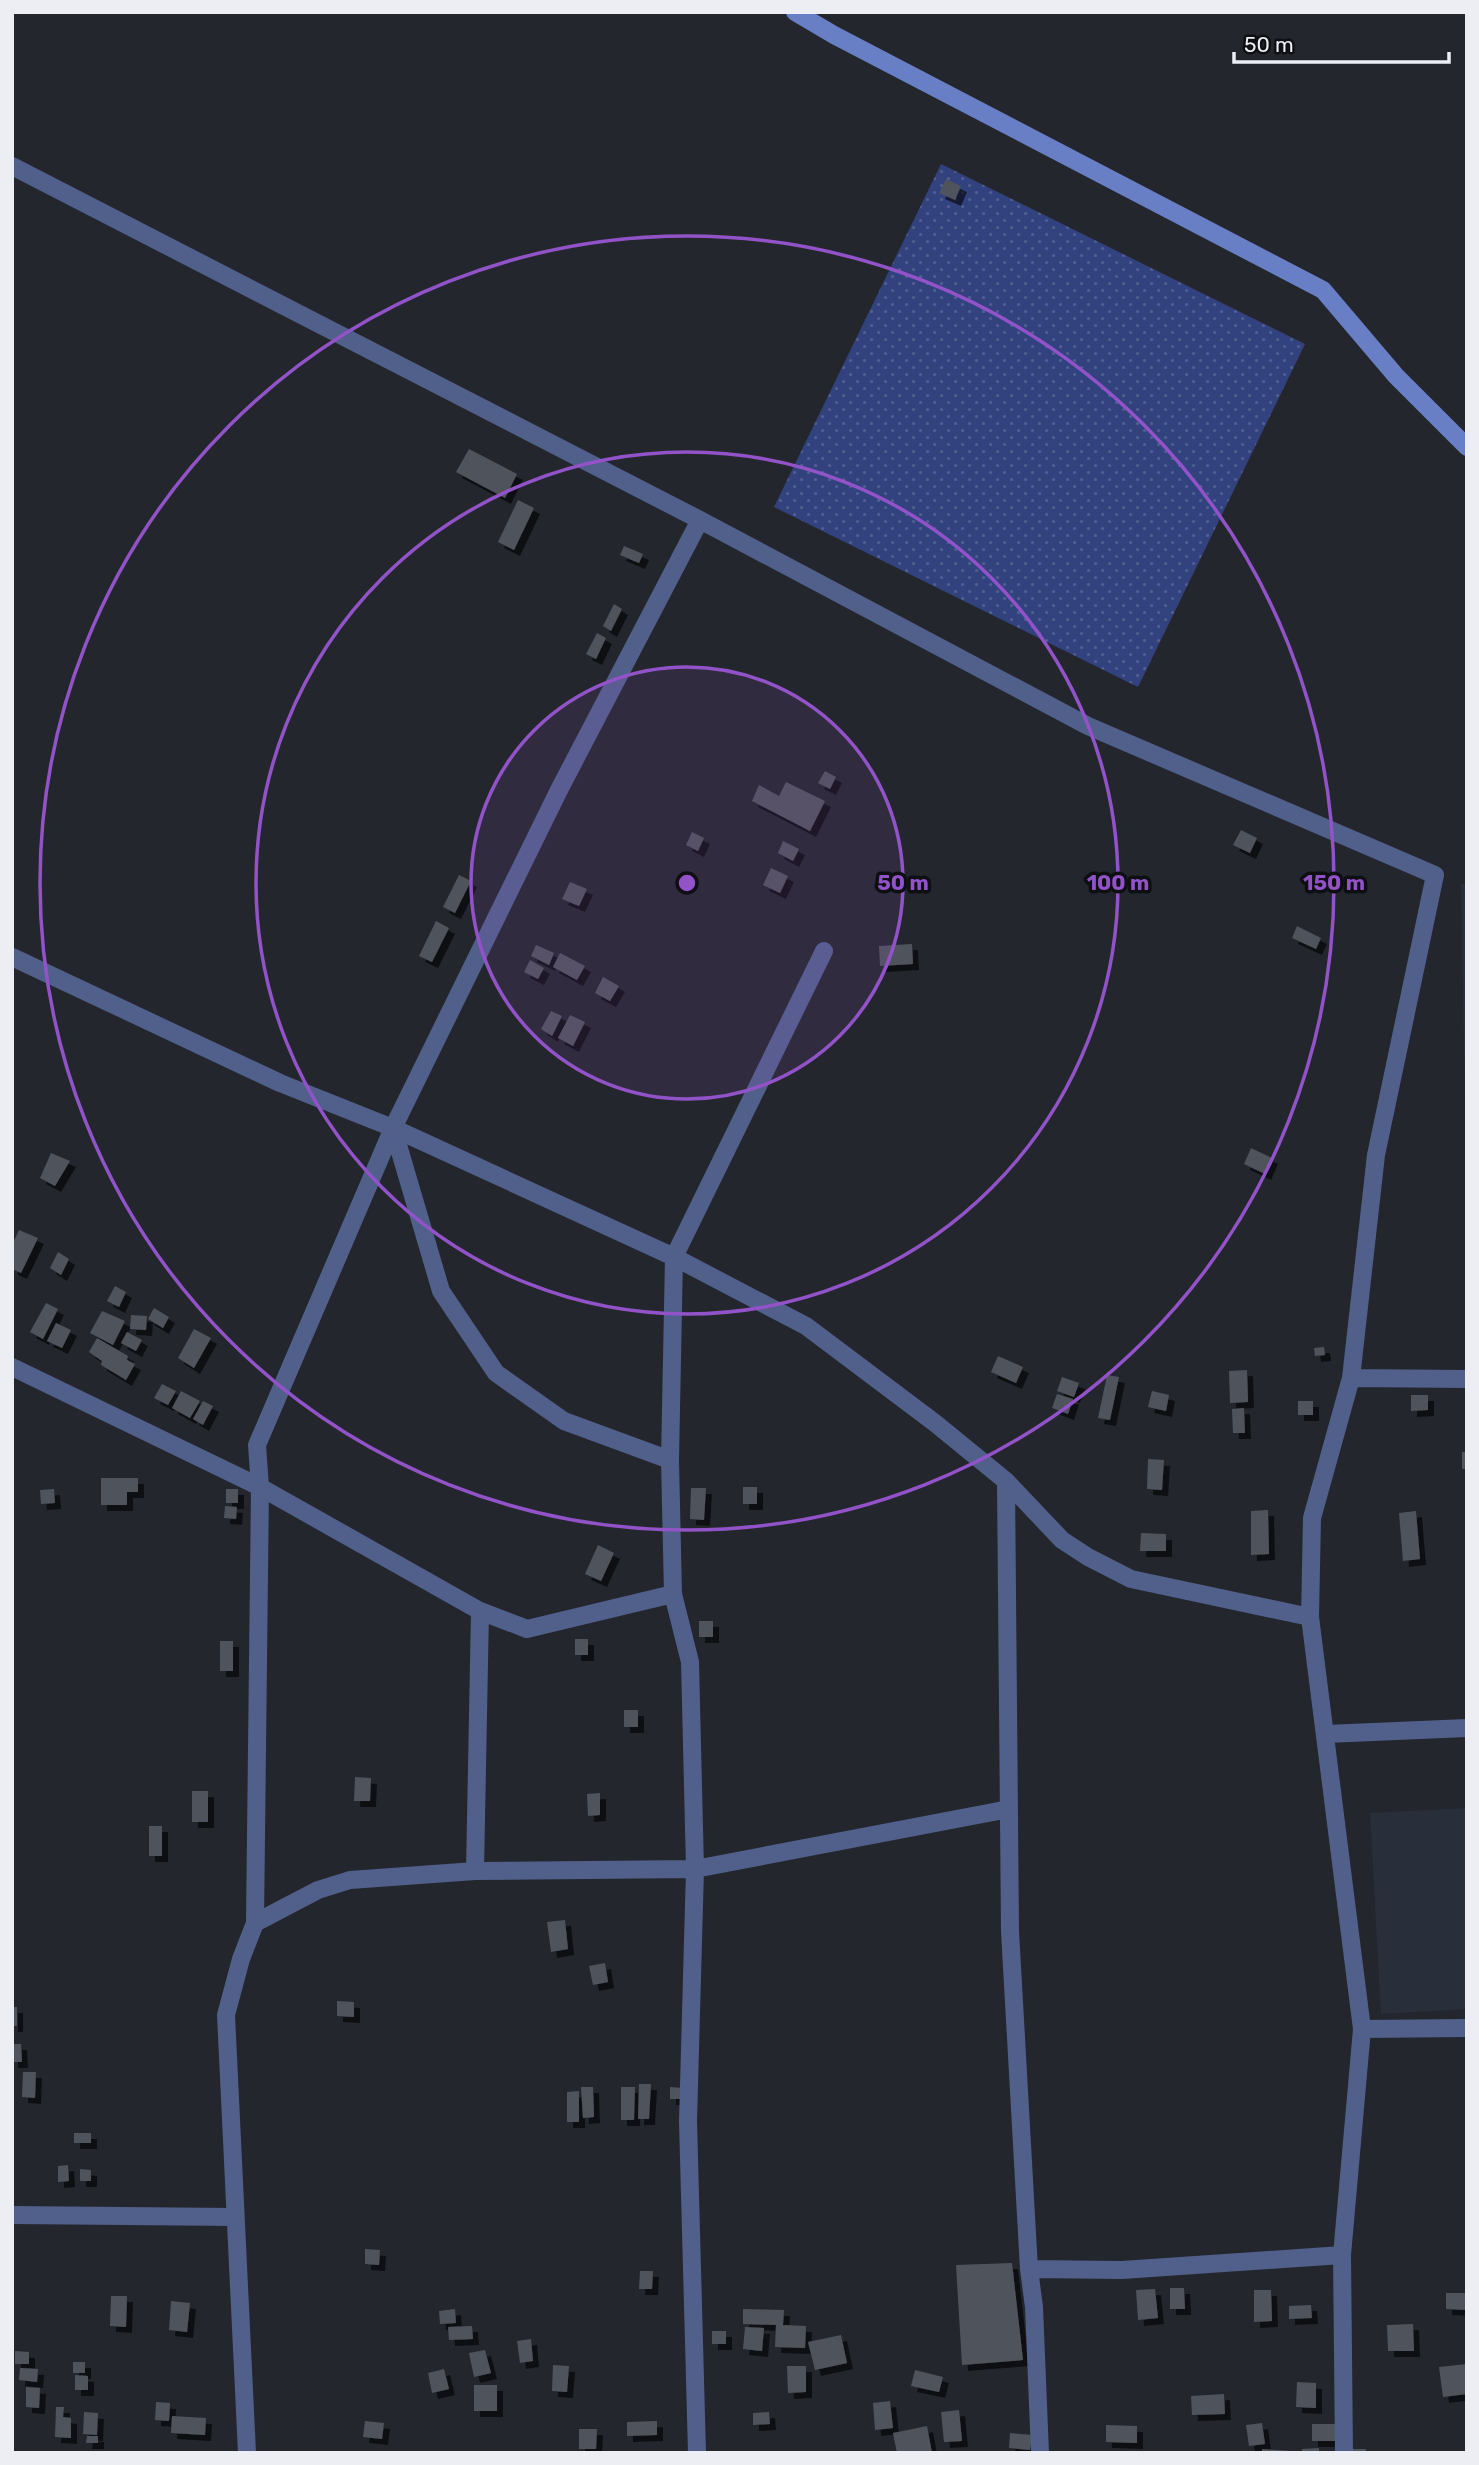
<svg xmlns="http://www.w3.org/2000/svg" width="1479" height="2465" viewBox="0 0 1479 2465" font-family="Rubik,sans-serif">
<defs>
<pattern id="grass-dots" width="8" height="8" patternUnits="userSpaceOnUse" patternTransform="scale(1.75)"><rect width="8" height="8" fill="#32427e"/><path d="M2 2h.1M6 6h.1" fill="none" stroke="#505e91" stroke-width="1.8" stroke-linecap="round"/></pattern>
<filter id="shadow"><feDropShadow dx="6" dy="6" stdDeviation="0" flood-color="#0009"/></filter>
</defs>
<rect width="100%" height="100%" fill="#23262d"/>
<!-- built -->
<path fill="#292e3b" d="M1461,884H1467V1216Z
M1467,1808V2009L1381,2014L1370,1813Z"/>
<!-- grass -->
<path fill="url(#grass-dots)" d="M941,164L1305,344L1138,687L774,507Z"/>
<!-- building -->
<path fill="#50535c" filter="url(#shadow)" d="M946,179L961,186L955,200L939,193Z
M469,449L517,474L505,498L456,472Z
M518,500L534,508L514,550L498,542Z
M624,546L643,554L639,563L620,555Z
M614,604L622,609L611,631L603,626Z
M597,633L606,638L596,659L586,654Z
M825,771L836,777L830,789L818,783Z
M786,782L825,801L810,831L752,801L759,785L779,796Z
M1241,830L1257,838L1250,853L1233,845Z
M692,832L704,838L698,851L686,845Z
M783,841L799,849L793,861L778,853Z
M771,868L788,876L780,893L763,885Z
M459,875L471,881L455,913L443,907Z
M570,882L587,889L579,906L562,899Z
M436,921L449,928L432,962L419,956Z
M1297,926L1321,938L1316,949L1292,938Z
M912,944L913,964L880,966L879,946Z
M536,945L554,953L549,965L531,956Z
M560,953L585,966L577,980L553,967Z
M530,960L544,968L538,979L524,972Z
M603,977L619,986L610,1001L595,993Z
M551,1011L562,1016L552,1036L541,1029Z
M570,1015L585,1022L573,1046L558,1038Z
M1251,1148L1272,1158L1265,1174L1244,1164Z
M51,1153L70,1161L55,1186L40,1178Z
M19,1230L38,1238L21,1273L12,1269V1245Z
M58,1252L69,1259L61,1275L50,1268Z
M115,1286L126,1292L119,1307L107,1301Z
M46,1303L58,1309L43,1339L30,1332Z
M154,1308L169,1317L163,1328L148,1319Z
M102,1311L125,1321L113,1345L90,1333Z
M131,1315L147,1316L146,1330L130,1329Z
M56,1323L71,1330L62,1348L47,1341Z
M194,1329L211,1338L194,1368L178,1358Z
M127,1332L142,1340L136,1351L121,1343Z
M97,1338L128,1356L127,1360L135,1364L126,1380L101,1365L102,1361L89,1352Z
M1324,1347L1325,1355L1315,1356L1314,1348Z
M998,1356L1023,1367L1016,1383L991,1372Z
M1247,1370L1248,1402L1230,1403L1229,1371Z
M1107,1375L1119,1377L1110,1420L1098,1418Z
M1062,1377L1079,1383L1074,1397L1057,1391Z
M162,1384L176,1391L168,1405L154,1398Z
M181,1391L200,1401L190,1418L172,1408Z
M1152,1391L1169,1395L1166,1411L1148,1407Z
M1057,1394L1073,1399L1068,1414L1052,1408Z
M1411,1395H1428V1410L1411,1411Z
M203,1401L213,1406L203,1425L193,1419Z
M1298,1401H1313V1415H1298Z
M1244,1408L1245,1433H1233L1232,1409Z
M1462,1452H1467V1469H1462Z
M1148,1459L1164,1460L1162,1490L1147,1489Z
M101,1478H138V1492H127V1505H101Z
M743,1487H757V1504H743Z
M691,1488H706L704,1520L690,1519Z
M54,1489L55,1503L41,1504L40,1490Z
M226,1489H238V1503H226Z
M225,1506L237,1507L236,1519L224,1518Z
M1268,1510L1269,1554L1251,1555V1511Z
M1416,1511L1420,1559L1403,1561L1399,1513Z
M1141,1533L1166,1534V1551H1140Z
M598,1545L614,1553L601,1581L585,1574Z
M699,1621H713V1637H699Z
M575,1639H588V1655H575Z
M220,1641H233V1671H220Z
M624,1710H638V1727H624Z
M355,1777L371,1778L370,1801H354Z
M192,1791H208V1822H192Z
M600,1793V1815L588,1816L587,1794Z
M149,1826H162V1856H149Z
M565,1920L568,1949L551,1952L547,1922Z
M605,1963L608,1982L593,1985L589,1966Z
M337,2001L354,2002V2017L337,2016Z
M12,2007H17V2026H12Z
M12,2044H21L22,2062H12Z
M23,2072H36L35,2098L22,2097Z
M639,2084H651L649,2119H638Z
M581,2087H593L594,2117L583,2118Z
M621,2087H635L634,2120H621Z
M670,2087L683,2088V2099H670Z
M579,2091V2122H567V2092Z
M74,2133H91V2143H74Z
M68,2165L69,2181L58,2182V2166Z
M80,2169L91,2170V2181H80Z
M365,2249L380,2250L379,2265L365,2264Z
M1012,2263L1023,2360L962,2365L956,2265Z
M640,2271H653L652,2289H639Z
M1170,2288H1184L1185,2309H1170Z
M1155,2289L1158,2318L1138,2320L1136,2290Z
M1254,2290H1271L1272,2321L1254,2322Z
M1446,2293H1467V2310L1446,2309Z
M111,2296H127L126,2327L110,2326Z
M171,2301L190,2303L187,2332L169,2330Z
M1311,2305L1312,2318L1289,2319V2306Z
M455,2309L456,2323L440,2324L439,2311Z
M743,2309L784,2310L783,2325L806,2326L805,2348L775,2347L776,2325L743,2324Z
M1413,2324L1414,2351H1388L1387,2325Z
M472,2326L473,2339L449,2340L448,2327Z
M745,2327L764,2328L762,2351L743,2349Z
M712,2331H726V2344H712Z
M841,2335L847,2363L815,2370L808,2342Z
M531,2339L533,2361L520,2363L517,2341Z
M485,2350L491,2373L474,2377L469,2353Z
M15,2351L29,2352V2364H15Z
M73,2362H85V2373H73Z
M1467,2364V2394L1443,2397L1439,2367Z
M553,2365L569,2366L567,2392L552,2391Z
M787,2366H806V2392L788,2393Z
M20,2368L38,2369L37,2382L19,2380Z
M444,2369L449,2389L432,2393L428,2373Z
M915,2370L943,2377L939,2392L911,2386Z
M75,2375L88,2376V2390H75Z
M1297,2382L1316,2383V2408L1296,2407Z
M474,2385H497V2411H474Z
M26,2387L40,2388L39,2408L26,2407Z
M1224,2394L1225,2414L1192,2415L1191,2396Z
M890,2401L893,2428L875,2430L873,2403Z
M156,2402L170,2403L169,2421L155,2420Z
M56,2407H64L63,2417L71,2418V2438L55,2437Z
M959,2410L962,2441L944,2442L941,2412Z
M84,2412L98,2413L97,2435L83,2434Z
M769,2412L770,2424L753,2425V2413Z
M172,2416L206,2418L205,2435L171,2433Z
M365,2421L384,2423L382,2439L363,2437Z
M657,2421V2435L627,2436V2422Z
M1262,2423L1265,2444L1249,2446L1246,2425Z
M1312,2424H1346V2441H1312Z
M1106,2425L1137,2426V2443L1106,2442Z
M927,2426L932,2453H897L893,2433Z
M579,2429H597L596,2449H579Z
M1010,2433L1032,2435L1030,2450L1009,2448Z
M87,2436H98V2443H86Z
M1319,2448V2453H1302V2449Z
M1262,2449L1291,2451V2453H1262Z
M1347,2449H1366L1365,2453H1347Z"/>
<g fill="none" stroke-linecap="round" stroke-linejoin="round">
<!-- street -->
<path stroke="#515f8b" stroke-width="18" d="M12,166L700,520L1088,726L1435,875L1376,1155L1351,1378L1312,1518L1310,1617L1362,2029L1342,2255L1344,2453
M12,957L280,1083L393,1128L674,1257L806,1326L935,1423L1006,1481L1062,1540L1088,1557L1131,1579L1310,1617
M393,1128L441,1291L496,1373L564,1421L670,1460
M12,1367L260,1487L480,1611L527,1629L673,1594
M1351,1378L1467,1379
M1006,1481L1010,1931L1029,2269L1034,2307L1040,2453
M1326,1734L1467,1728
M475,1871L480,1611
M255,1923L318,1890L350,1880L475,1871L695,1869L1009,1809
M1362,2029L1467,2028
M12,2215L235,2217
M1029,2269L1122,2270L1342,2255
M247,2453L226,2015L241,1959L255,1923L260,1487L257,1445L393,1128L559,790L700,520
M697,2453L688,2121L695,1869L690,1662L673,1594L670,1460L674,1257L824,951"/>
<!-- secondary -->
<path stroke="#687ec5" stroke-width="18" d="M795,12L834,35L1323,290L1396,376L1467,447"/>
</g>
<!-- distance rings -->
<circle cx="687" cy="883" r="216" fill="#9253c9" fill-opacity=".12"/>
<g fill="none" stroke="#9253c9" stroke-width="3.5">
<circle cx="687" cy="883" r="216"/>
<circle cx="687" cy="883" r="431"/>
<circle cx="687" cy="883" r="647"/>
</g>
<circle cx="687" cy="883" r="10" fill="#9253c9" stroke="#0e0f12" stroke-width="3.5"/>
<g font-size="21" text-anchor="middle" font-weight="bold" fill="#9253c9" stroke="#0e0f12" stroke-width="7" stroke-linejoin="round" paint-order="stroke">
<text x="903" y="890">50 m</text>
<text x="1118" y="890">100 m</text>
<text x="1334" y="890">150 m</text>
</g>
<!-- border -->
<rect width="1479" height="2465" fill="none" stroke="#eceef3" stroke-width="28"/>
<!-- scale -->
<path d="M1234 52v10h215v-10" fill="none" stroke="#eceef3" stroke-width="3.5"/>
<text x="1244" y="52" font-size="21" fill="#eceef3" stroke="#0e0f12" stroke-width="5" paint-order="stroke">50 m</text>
</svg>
